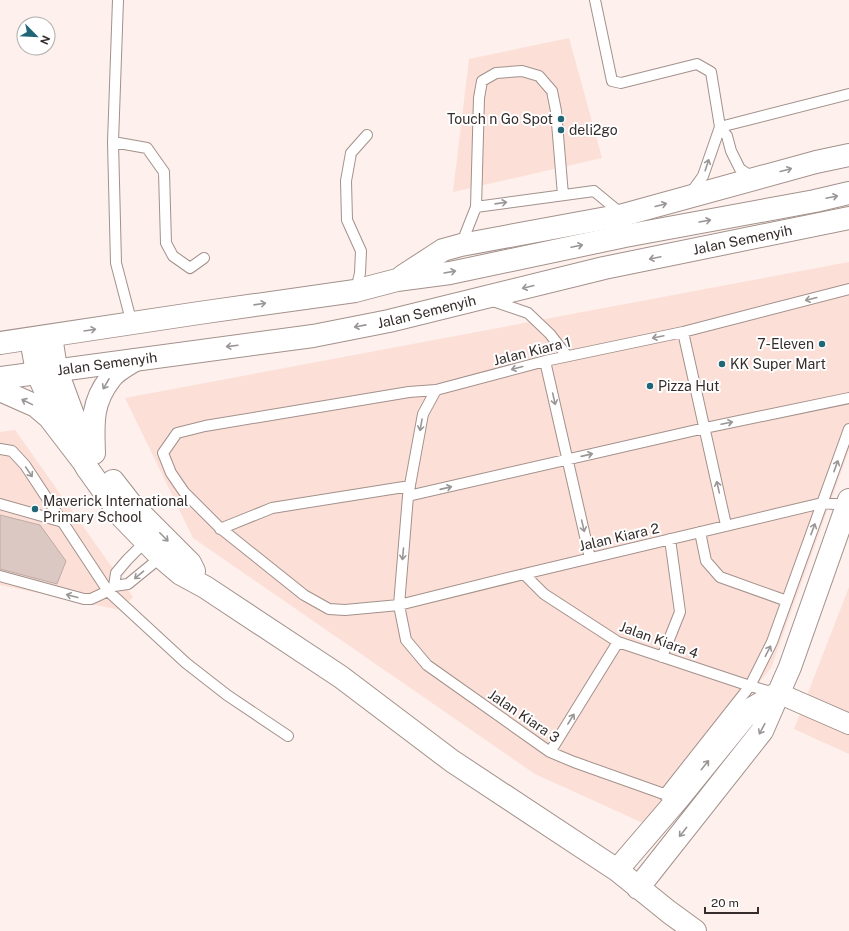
<svg xmlns="http://www.w3.org/2000/svg" width="849" height="931" viewBox="0 0 849 931" font-family="'Public Sans',sans-serif">
<rect width="100%" height="100%" fill="#fdf0ed"/>
<!-- built -->
<path fill="#fcdfd7" d="M569,38L602,158L453,192L469,59Z
M849,262V450L771,668L643,823L535,774L193,538L125,398Z
M15,430L133,597L120,610L0,585V432Z
M849,587V754L794,729Z"/>
<!-- building -->
<path fill="#dcc8c2" stroke="#bfaba5" d="M0,515L40,525L66,561L57,584L0,569Z"/>
<g fill="none" stroke-linecap="round" stroke-linejoin="round">
<defs>
<path id="lane" d="M118,0L113,142L116,263L132,324
M595,0L612,81L621,83L697,64L711,72L720,127L727,136L731,151L740,169L754,178
M720,127L849,94
M113,142L147,148L164,172L166,243L173,256L190,268L204,258
M690,194L703,176L720,127
M476,207L479,98L482,81L496,73L522,71L539,76L552,91L556,111L563,195
M461,245L476,207L594,191L623,215
M356,290L360,273L361,251L347,220L346,181L351,153L367,135
M490,300L528,313L550,334L567,356
M683,332L726,525
M545,361L590,558
M436,390L423,414L408,496L399,605L406,640L427,665L550,752L574,762L678,799
M0,449L12,451L25,465L108,591L186,663L227,695L288,736
M408,496L705,428L849,398
M0,504L63,522
M847,505L822,503L524,574L399,605L345,610L329,609L304,595L219,527L184,492L171,473L163,453L177,433L205,426L409,392L436,390L545,361L683,332L849,289
M220,529L272,508L410,486
M700,532L706,561L720,577L787,601
M524,574L544,594L618,642L750,686L775,693
M0,576L84,599H91L108,591L114,586L128,584L161,557
M114,586L116,573L127,560L146,541
M662,657L680,612L670,539
M550,752L618,642
M664,795L750,686L772,642L849,429"/>
<path id="street" d="M778,693L849,724"/>
<path id="secondary" d="M51,336L56,369L73,415L81,430
M31,339L37,372L52,406L87,468L123,518L161,557L181,574L205,587L341,677L452,761L617,870L669,912L695,931
M113,481L131,504L190,563L194,571
M617,870L678,799L751,709L778,693
M638,888L762,731L790,667L849,500"/>
<g id="primary">
<path d="M403,276L443,250L461,245L623,215L816,162L849,155"/>
<path d="M0,343L199,313L355,291L397,280L450,273L625,236L815,201L849,193"/>
<path id="s1" d="M0,378L313,336L389,321L604,268L849,218"/>
<path d="M0,390L36,406L49,417L82,460"/>
<path d="M94,453C93,425 91,403 110,379C115,371 127,365 135,360"/>
</g>
</defs>
<!-- lane casing -->
<use href="#lane" stroke="#a3918b" stroke-width="12"/>
<!-- street casing -->
<use href="#street" stroke="#a3918b" stroke-width="22"/>
<!-- secondary casing -->
<use href="#secondary" stroke="#a3918b" stroke-width="24"/>
<!-- primary casing -->
<use href="#primary" stroke="#a3918b" stroke-width="24"/>
<!-- lane -->
<use href="#lane" stroke="#fff" stroke-width="10"/>
<!-- street -->
<use href="#street" stroke="#fff" stroke-width="20"/>
<!-- secondary -->
<use href="#secondary" stroke="#fff" stroke-width="22"/>
<!-- primary -->
<use href="#primary" stroke="#fff" stroke-width="22"/>
</g>
<!-- one-way arrows -->
<defs><path id="oneway-shaft" d="M-6 0H5M1.5-3L5.5 0L1.5 3" fill="none" stroke-width="1.6" stroke-linecap="round" stroke-linejoin="round"/></defs>
<g stroke="#9a9695">
<use href="#oneway-shaft" transform="translate(707 165) rotate(-72)"/>
<use href="#oneway-shaft" transform="translate(786 170) rotate(-15)"/>
<use href="#oneway-shaft" transform="translate(832 197) rotate(-12)"/>
<use href="#oneway-shaft" transform="translate(501 203) rotate(-8)"/>
<use href="#oneway-shaft" transform="translate(661 205) rotate(-15)"/>
<use href="#oneway-shaft" transform="translate(705 221) rotate(-10)"/>
<use href="#oneway-shaft" transform="translate(577 246) rotate(-12)"/>
<use href="#oneway-shaft" transform="translate(655 258) rotate(168)"/>
<use href="#oneway-shaft" transform="translate(450 272) rotate(-10)"/>
<use href="#oneway-shaft" transform="translate(528 287) rotate(166)"/>
<use href="#oneway-shaft" transform="translate(811 299) rotate(166)"/>
<use href="#oneway-shaft" transform="translate(260 304) rotate(-8)"/>
<use href="#oneway-shaft" transform="translate(360 326) rotate(169)"/>
<use href="#oneway-shaft" transform="translate(90 330) rotate(-9)"/>
<use href="#oneway-shaft" transform="translate(658 337) rotate(168)"/>
<use href="#oneway-shaft" transform="translate(232 346) rotate(173)"/>
<use href="#oneway-shaft" transform="translate(517 368) rotate(165)"/>
<use href="#oneway-shaft" transform="translate(106 384) rotate(120)"/>
<use href="#oneway-shaft" transform="translate(554 399) rotate(77)"/>
<use href="#oneway-shaft" transform="translate(27 402) rotate(-154)"/>
<use href="#oneway-shaft" transform="translate(727 423) rotate(-12)"/>
<use href="#oneway-shaft" transform="translate(421 425) rotate(100)"/>
<use href="#oneway-shaft" transform="translate(587 455) rotate(-13)"/>
<use href="#oneway-shaft" transform="translate(836 466) rotate(-70)"/>
<use href="#oneway-shaft" transform="translate(29 472) rotate(56)"/>
<use href="#oneway-shaft" transform="translate(718 487) rotate(-103)"/>
<use href="#oneway-shaft" transform="translate(446 488) rotate(-13)"/>
<use href="#oneway-shaft" transform="translate(583 526) rotate(77)"/>
<use href="#oneway-shaft" transform="translate(813 529) rotate(-70)"/>
<use href="#oneway-shaft" transform="translate(164 537) rotate(45)"/>
<use href="#oneway-shaft" transform="translate(403 554) rotate(95)"/>
<use href="#oneway-shaft" transform="translate(139 575) rotate(140)"/>
<use href="#oneway-shaft" transform="translate(72 596) rotate(-165)"/>
<use href="#oneway-shaft" transform="translate(768 651) rotate(-63)"/>
<use href="#oneway-shaft" transform="translate(571 719) rotate(-58)"/>
<use href="#oneway-shaft" transform="translate(762 729) rotate(118)"/>
<use href="#oneway-shaft" transform="translate(705 765) rotate(-51)"/>
<use href="#oneway-shaft" transform="translate(683 832) rotate(128)"/>
</g>
<!-- markers -->
<g fill="#206676" stroke="#fff" stroke-width="1.5">
<circle cx="561" cy="119" r="4"/>
<circle cx="561" cy="130" r="4"/>
<circle cx="822" cy="344" r="4"/>
<circle cx="722" cy="364" r="4"/>
<circle cx="650" cy="386" r="4"/>
<circle cx="35" cy="509" r="4"/>
</g>
<g text-anchor="middle" stroke-width="4" stroke-linejoin="round" paint-order="stroke">
<!-- poi labels -->
<g font-size="14" fill="#352d2b" stroke="#fff" text-anchor="start">
<text x="553" y="124" text-anchor="end">Touch n Go Spot</text>
<text x="569" y="135">deli2go</text>
<text x="814" y="349" text-anchor="end">7-Eleven</text>
<text x="730" y="369">KK Super Mart</text>
<text x="658" y="391">Pizza Hut</text>
<text x="43" y="506">Maverick International<tspan x="43" dy="16">Primary School</tspan></text>
</g>
<!-- street labels -->
<g font-size="14" fill="#352d2b" stroke="#fff">
<text dy="5" stroke="none"><textPath href="#s1" startOffset="756">Jalan Semenyih</textPath></text>
<text dy="5" stroke="none"><textPath href="#s1" startOffset="432">Jalan Semenyih</textPath></text>
<text transform="translate(532 351) rotate(-14)" y="5">Jalan Kiara 1</text>
<text dy="5" stroke="none"><textPath href="#s1" startOffset="108">Jalan Semenyih</textPath></text>
<text transform="translate(619 537) rotate(-13)" y="5">Jalan Kiara 2</text>
<text transform="translate(659 640) rotate(20)" y="5">Jalan Kiara 4</text>
<text transform="translate(524 716) rotate(34)" y="5">Jalan Kiara 3</text>
</g>
</g>
<!-- north arrow -->
<g transform="translate(36 36) rotate(114)"><circle r="19" fill="#ffffff" stroke="#aeabaa"/>
<path d="M0-3L7 15L0 10L-7 15Z" fill="#206676"/>
<text y="-6" font-size="11" font-weight="bold" text-anchor="middle" fill="#352d2b">N</text>
</g>
<!-- scale -->
<path d="M705 907v6h53v-6" fill="none" stroke="#352d2b" stroke-width="2"/>
<text x="711" y="907" font-size="12" fill="#352d2b" stroke="#ffffff" stroke-width="3" paint-order="stroke">20 m</text>
</svg>
